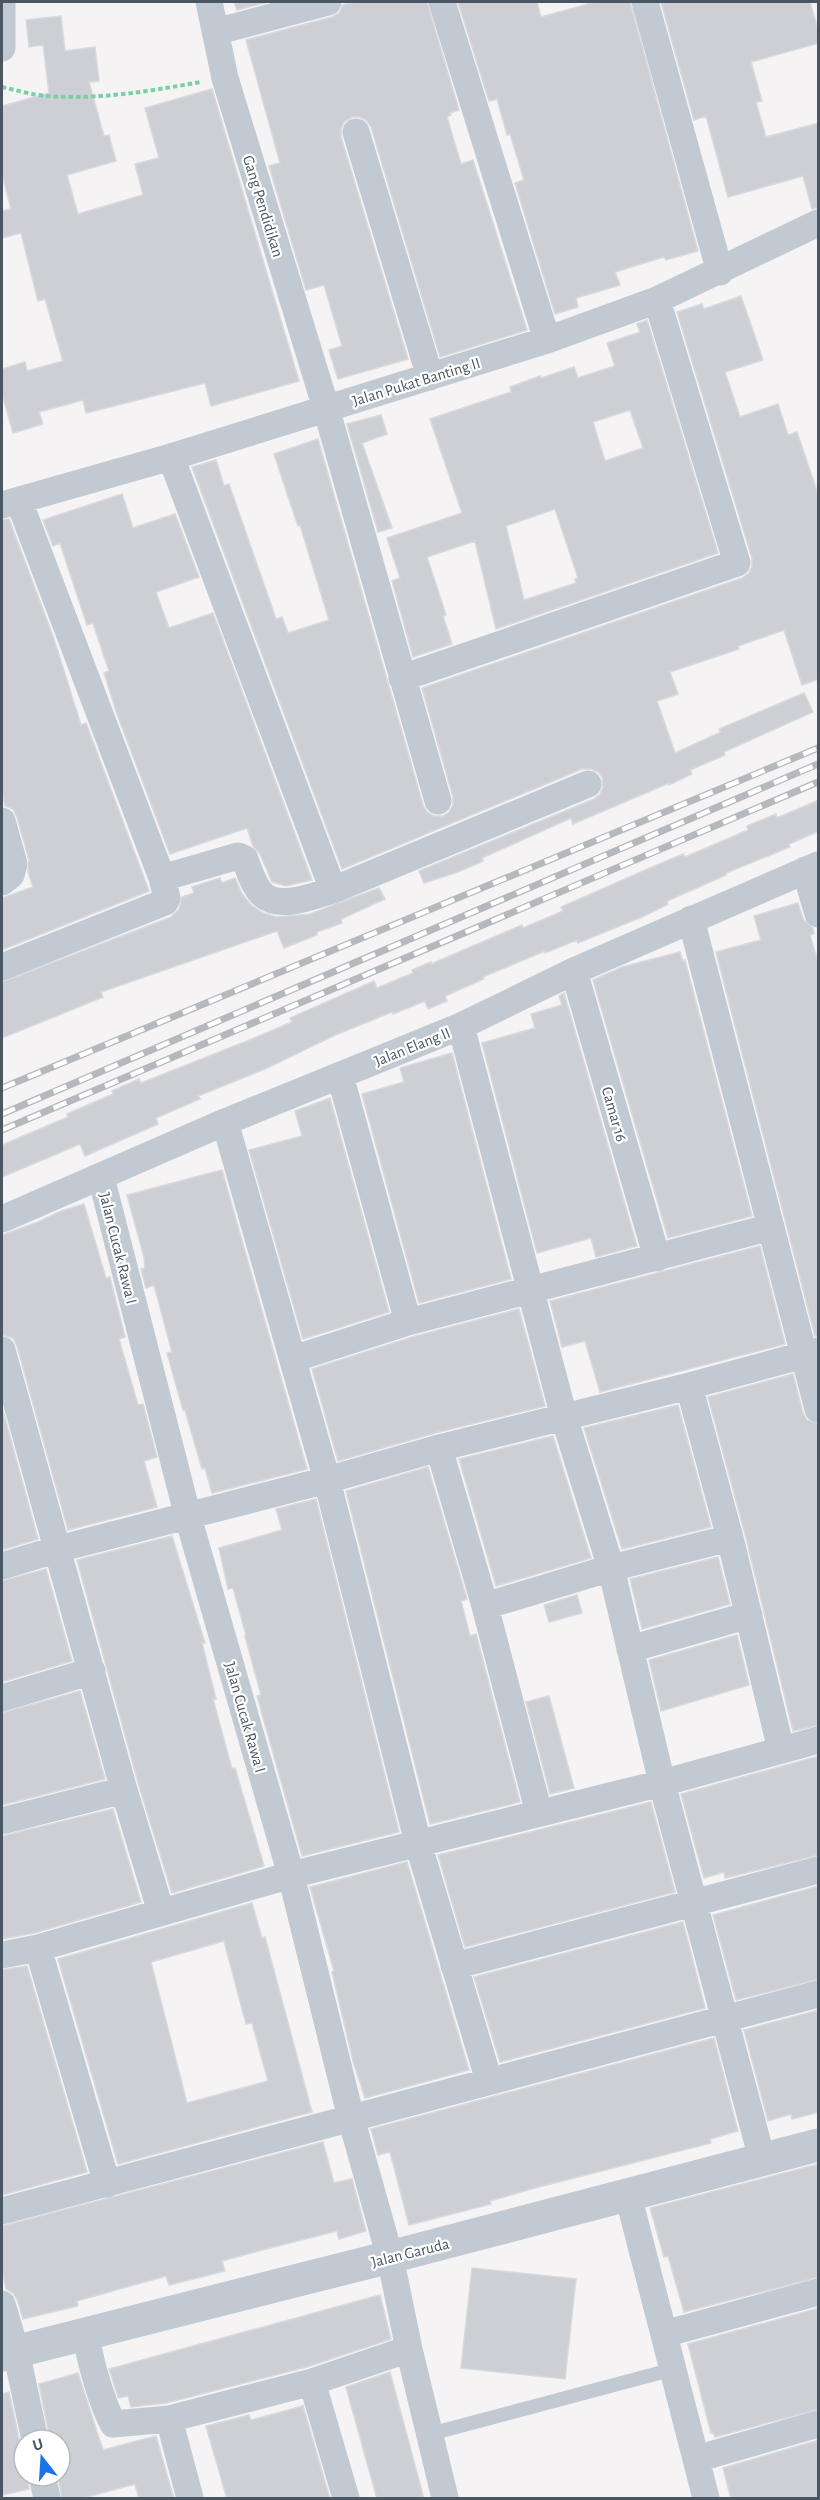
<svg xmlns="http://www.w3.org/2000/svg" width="820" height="2500" viewBox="0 0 820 2500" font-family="'Alegreya Sans',sans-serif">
<rect width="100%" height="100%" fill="#f5f3f3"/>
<!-- building -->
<path fill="#cdcfd5" stroke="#d7d9de" stroke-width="1.5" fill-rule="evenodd" d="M234,2H268L237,10Z
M356,2H427L459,110L450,113L451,115L447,117L461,164L473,160L527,330L440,357L371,127L366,120L359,117H352L344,122L341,129V137L408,359L338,379L329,350L342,346L324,285L306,290L269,166L280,163L246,40L332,17L339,13L343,5Z
M458,2H537L541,17L595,2H630L698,251L666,260L664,257L615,272L620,285L576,298L578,307L555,314L515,183L524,180L510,134L507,135L497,99L489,101Z
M661,2H810L819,33V43L751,62L762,101L756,102L766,137L819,123V207L812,209L803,176L728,197L706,116L694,120Z
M61,16L65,51L95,47L99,81L89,82L104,136L109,135L116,161L67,175L78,214L143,195L135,164L159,158L145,108L212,89L299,381L211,406L205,383L86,413L83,400L39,412L43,424L13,433L2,394V369L25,362L27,371L63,361L45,299L38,301L21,233L2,238V211L11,209L2,175V106L49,93L43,45L29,47L26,20Z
M741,296L763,360L725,372L740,417L778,404L788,435L797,432L819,497V679L802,685L784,630L738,646L739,649L670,672L678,694L657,701L675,753L721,732L719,729L804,693L813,712L724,752L725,755L690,770L692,774L669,785V783L573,824L571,818L482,858L483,861L458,872L424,883L419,871L594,799L600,794L603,787L602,777L598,772L591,769H582L342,869L192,467L216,460L224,486L229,484L276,619L282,617L288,633L329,620L300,525L298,526L274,454L318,439L423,805L427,812L434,816H443L449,812L453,805V797L422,688L742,578L749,573L752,566V558L677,312L702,304L704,309Z
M647,320L718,553L496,629L475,541L427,557L446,615L443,616L452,644L413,657L392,581L400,578L387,538L462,513L430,419L511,392L510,387L540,376L541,378L574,367L578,378L615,366L607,343L640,332L637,324ZM630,410L643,448L605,461L593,422ZM555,509L578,578L575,579L576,583L524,600L506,526Z
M381,415L387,434L362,443L392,528L378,532L347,424Z
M122,494L133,528L175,514L199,577L156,592L169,628L213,613L312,880L286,886L272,882L260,854L253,846L247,828L170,854L117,714L104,673L109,671L93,623L87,625L60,543L53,546L43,520Z
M9,519L53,636L81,725L86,723L149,891L2,950V898L33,887L28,872L29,860L17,817L13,809L5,806L2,793V520Z
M819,800V831L789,844L790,847L726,873V875L667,901L668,904L642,917L578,943L577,940L545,953V951L483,977L484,979L445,996L447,1001L428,1009L425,1001L393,1014L392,1012L333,1036L265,1069L198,1096L200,1099L156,1118L158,1124L85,1156L80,1144L2,1177V1145L68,1117L67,1114L113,1094L112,1091L139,1079L141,1083L252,1039L292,1022L290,1018L374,981L377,988L413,973L412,970L431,962V964L522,925L523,928L563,911L561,907L643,871L683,854L685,857L748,830L747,826L776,814L777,818Z
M220,878L222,883L235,878L242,894L251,905L263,913L276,917L310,914L379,888L385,899L341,919L342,923L317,932V935L284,948L277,931L101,992L103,997L2,1038V982L171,917L179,909L182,897L194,893L192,887Z
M798,903L803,919L813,928L814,934L810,935L819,965V1336H815L716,952L761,940L754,916Z
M680,952L683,961L685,960L752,1216L668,1238L593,980L622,967Z
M564,993L637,1246L596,1257L591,1238L537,1253L482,1043L535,1028L531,1014L562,1005L559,996Z
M452,1053L511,1279L419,1303L362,1094L404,1082L400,1068Z
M330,1098L389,1312L303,1339L249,1150L302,1136L295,1111Z
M222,1170L307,1469L212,1493L205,1468L202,1469L185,1410H183L167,1353L172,1352L154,1285L146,1288L141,1269L145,1268L144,1257L127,1195Z
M84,1204L106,1278L110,1277L125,1337L119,1339L138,1405L143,1404L157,1457L144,1461L157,1507L68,1530L17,1346L13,1338L2,1335V1235L38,1222L61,1211Z
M760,1246L785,1344L600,1392L585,1341L562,1347L550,1301Z
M519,1309L545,1406L435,1433L338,1461L312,1369L412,1337Z
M793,1374L803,1413L807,1420L819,1424V1725L793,1731L745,1534L708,1397Z
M678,1405L711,1527L622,1549L584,1428Z
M2,1407L38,1539L2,1550Z
M553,1436L591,1558L496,1586L459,1459Z
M428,1467L467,1599L461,1601L470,1636L476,1634L520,1802L430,1824L346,1491Z
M316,1499L399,1832L302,1856L257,1696L261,1695L245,1636L246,1635L233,1588L228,1589L219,1548L282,1530L276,1509Z
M172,1536L205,1643H202L216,1699H213L232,1769L235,1768L264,1866L172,1893L139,1786L77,1560Z
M718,1557L730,1604L642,1629L630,1579Z
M46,1569L72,1661L2,1682V1581Z
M577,1595L582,1613L549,1622L544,1605Z
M737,1635L749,1685L661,1711L649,1660Z
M80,1691L105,1779L2,1805V1713Z
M549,1696L574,1788L550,1794L526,1702Z
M819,1756V1855L725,1878L724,1872L704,1878L681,1794Z
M651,1802L675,1892L465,1947L438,1855Z
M113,1809L141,1902L34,1933L2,1939V1836Z
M407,1862L469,2070L365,2098L353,2061L332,1972L334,1971L310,1887Z
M819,1886V1979L736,2000L713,1915Z
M252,1903L262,1938L265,1937L312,2112L118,2164L58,1959ZM224,1941L246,2024L252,2023L268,2081L187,2103L151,1962Z
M683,1922L705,2008L500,2062L474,1977Z
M27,1966L87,2172L2,2195V1970Z
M819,2010V2112L792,2119L791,2114L768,2121L744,2030Z
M714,2038L738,2131L710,2139L711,2143L535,2188L490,2201L491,2204L409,2225L390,2152L378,2155L371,2129Z
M323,2142L334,2183L352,2179L366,2231L339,2239L337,2231L262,2250L222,2261L225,2271L169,2285L166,2276L77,2301L78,2306L23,2319L17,2299L13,2293L6,2289L2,2271V2226Z
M819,2164V2277L684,2312L668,2256L664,2257L650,2208Z
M472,2268L576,2279L565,2379L461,2368Z
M380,2295L391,2339L307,2367L166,2403L131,2407L128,2396L119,2398L118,2397L109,2369Z
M819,2308V2409L715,2437L713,2432L711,2433L688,2344Z
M390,2372L424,2499H377L346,2387Z
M78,2373L103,2450L156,2436L174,2499H139L135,2484L80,2499H62L58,2476H60V2440H50L39,2384Z
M9,2392L20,2443L24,2451V2476H27L29,2489L2,2495V2394Z
M303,2406L330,2499H227L206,2426L249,2415L251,2420Z
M819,2440V2499H731L723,2468Z"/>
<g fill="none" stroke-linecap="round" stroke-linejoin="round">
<!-- path -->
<path stroke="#7ad0a6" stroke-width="4" stroke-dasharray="4.5 3" stroke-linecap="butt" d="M2,87C16,90 32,95 47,96C99,100 150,91 201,82"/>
<!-- service -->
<path stroke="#c1cad2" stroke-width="14" d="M430,2434L674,2369"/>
<!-- minor -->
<path stroke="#c1cad2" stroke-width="27" d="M209,2L225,78L326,408L438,801
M442,2L547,340
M645,2L720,272
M215,32L328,2
M2,48V2
M356,132L430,377
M171,457L333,890
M2,505L171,457L547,340L657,300L818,223
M402,678L737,563L657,300
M2,821L14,864L11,875L2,882
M805,870L818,914
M162,878L238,856L245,859C249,871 253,884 261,893C278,911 313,896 333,890L588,784
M691,919L818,1409
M2,967L165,902L167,898L162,878L19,501
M574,971L657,1258
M461,1026L564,1417L611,1568L662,1783L762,2159
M340,1075L408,1322L771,1227
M225,1122L327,1480L418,1843L489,2081
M101,1177L188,1517L291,1875L351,2118L390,2257L409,2349L445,2498
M2,1219L225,1122L461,1026L574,971L818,865
M2,1350L124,1790L161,1912
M293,1359L408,1322
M689,1386L730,1538L781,1750
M439,1448L485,1606L539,1813
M2,1566L58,1549L327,1480L439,1448L689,1386L818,1351
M485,1606L611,1568L730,1538
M630,1649L749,1615
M2,1698L92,1671
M2,1821L124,1790
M38,1948L107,2184
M2,1955L38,1948L291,1875L662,1783L818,1740
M454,1966L818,1870
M628,2195L706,2498
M2,2211L818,1994
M2,2304L16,2351L35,2440
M85,2333C91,2363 99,2396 113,2424L169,2419L312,2382L409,2349
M664,2334L818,2292
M312,2382L346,2498
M169,2419L190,2498
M696,2459L818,2424
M42,2476L47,2498"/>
<!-- tertiary -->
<path stroke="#c1cad2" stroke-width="33" d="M2,2355L390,2257L818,2145"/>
<defs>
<path id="rail" d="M2,1088L818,748
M2,1114L818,764
M2,1130L818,782"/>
</defs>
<!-- rail casing -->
<use href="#rail" stroke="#b5b8bd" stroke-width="7"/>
<!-- rail -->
<use href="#rail" stroke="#fff" stroke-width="4.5" stroke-dasharray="14" stroke-linecap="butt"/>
</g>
<g text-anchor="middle" stroke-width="4.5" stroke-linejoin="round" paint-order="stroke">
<!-- street labels -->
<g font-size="16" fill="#4a5661" stroke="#fff">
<text transform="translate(264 206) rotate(73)" y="6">Gang Pendidikan</text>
<text transform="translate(416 381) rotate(-17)" y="6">Jalan Pukat Banting II</text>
<text transform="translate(412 1046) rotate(-22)" y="6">Jalan Elang II</text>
<text transform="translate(615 1114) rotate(74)" y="6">Camar 16</text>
<text transform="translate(119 1248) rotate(76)" y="6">Jalan Cucak Rawa I</text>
<text transform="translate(246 1717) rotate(74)" y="6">Jalan Cucak Rawa I</text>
<text transform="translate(410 2252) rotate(-14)" y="6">Jalan Garuda</text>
</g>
</g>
<!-- border -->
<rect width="820" height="2500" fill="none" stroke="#4a5661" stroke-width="6"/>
<!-- north arrow -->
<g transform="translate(42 2458) rotate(343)"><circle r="28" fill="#ffffff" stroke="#b7bbc0" stroke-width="1.5"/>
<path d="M0-4.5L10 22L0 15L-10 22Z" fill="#1a73e8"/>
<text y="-9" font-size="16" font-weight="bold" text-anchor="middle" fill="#4a5661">U</text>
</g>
</svg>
